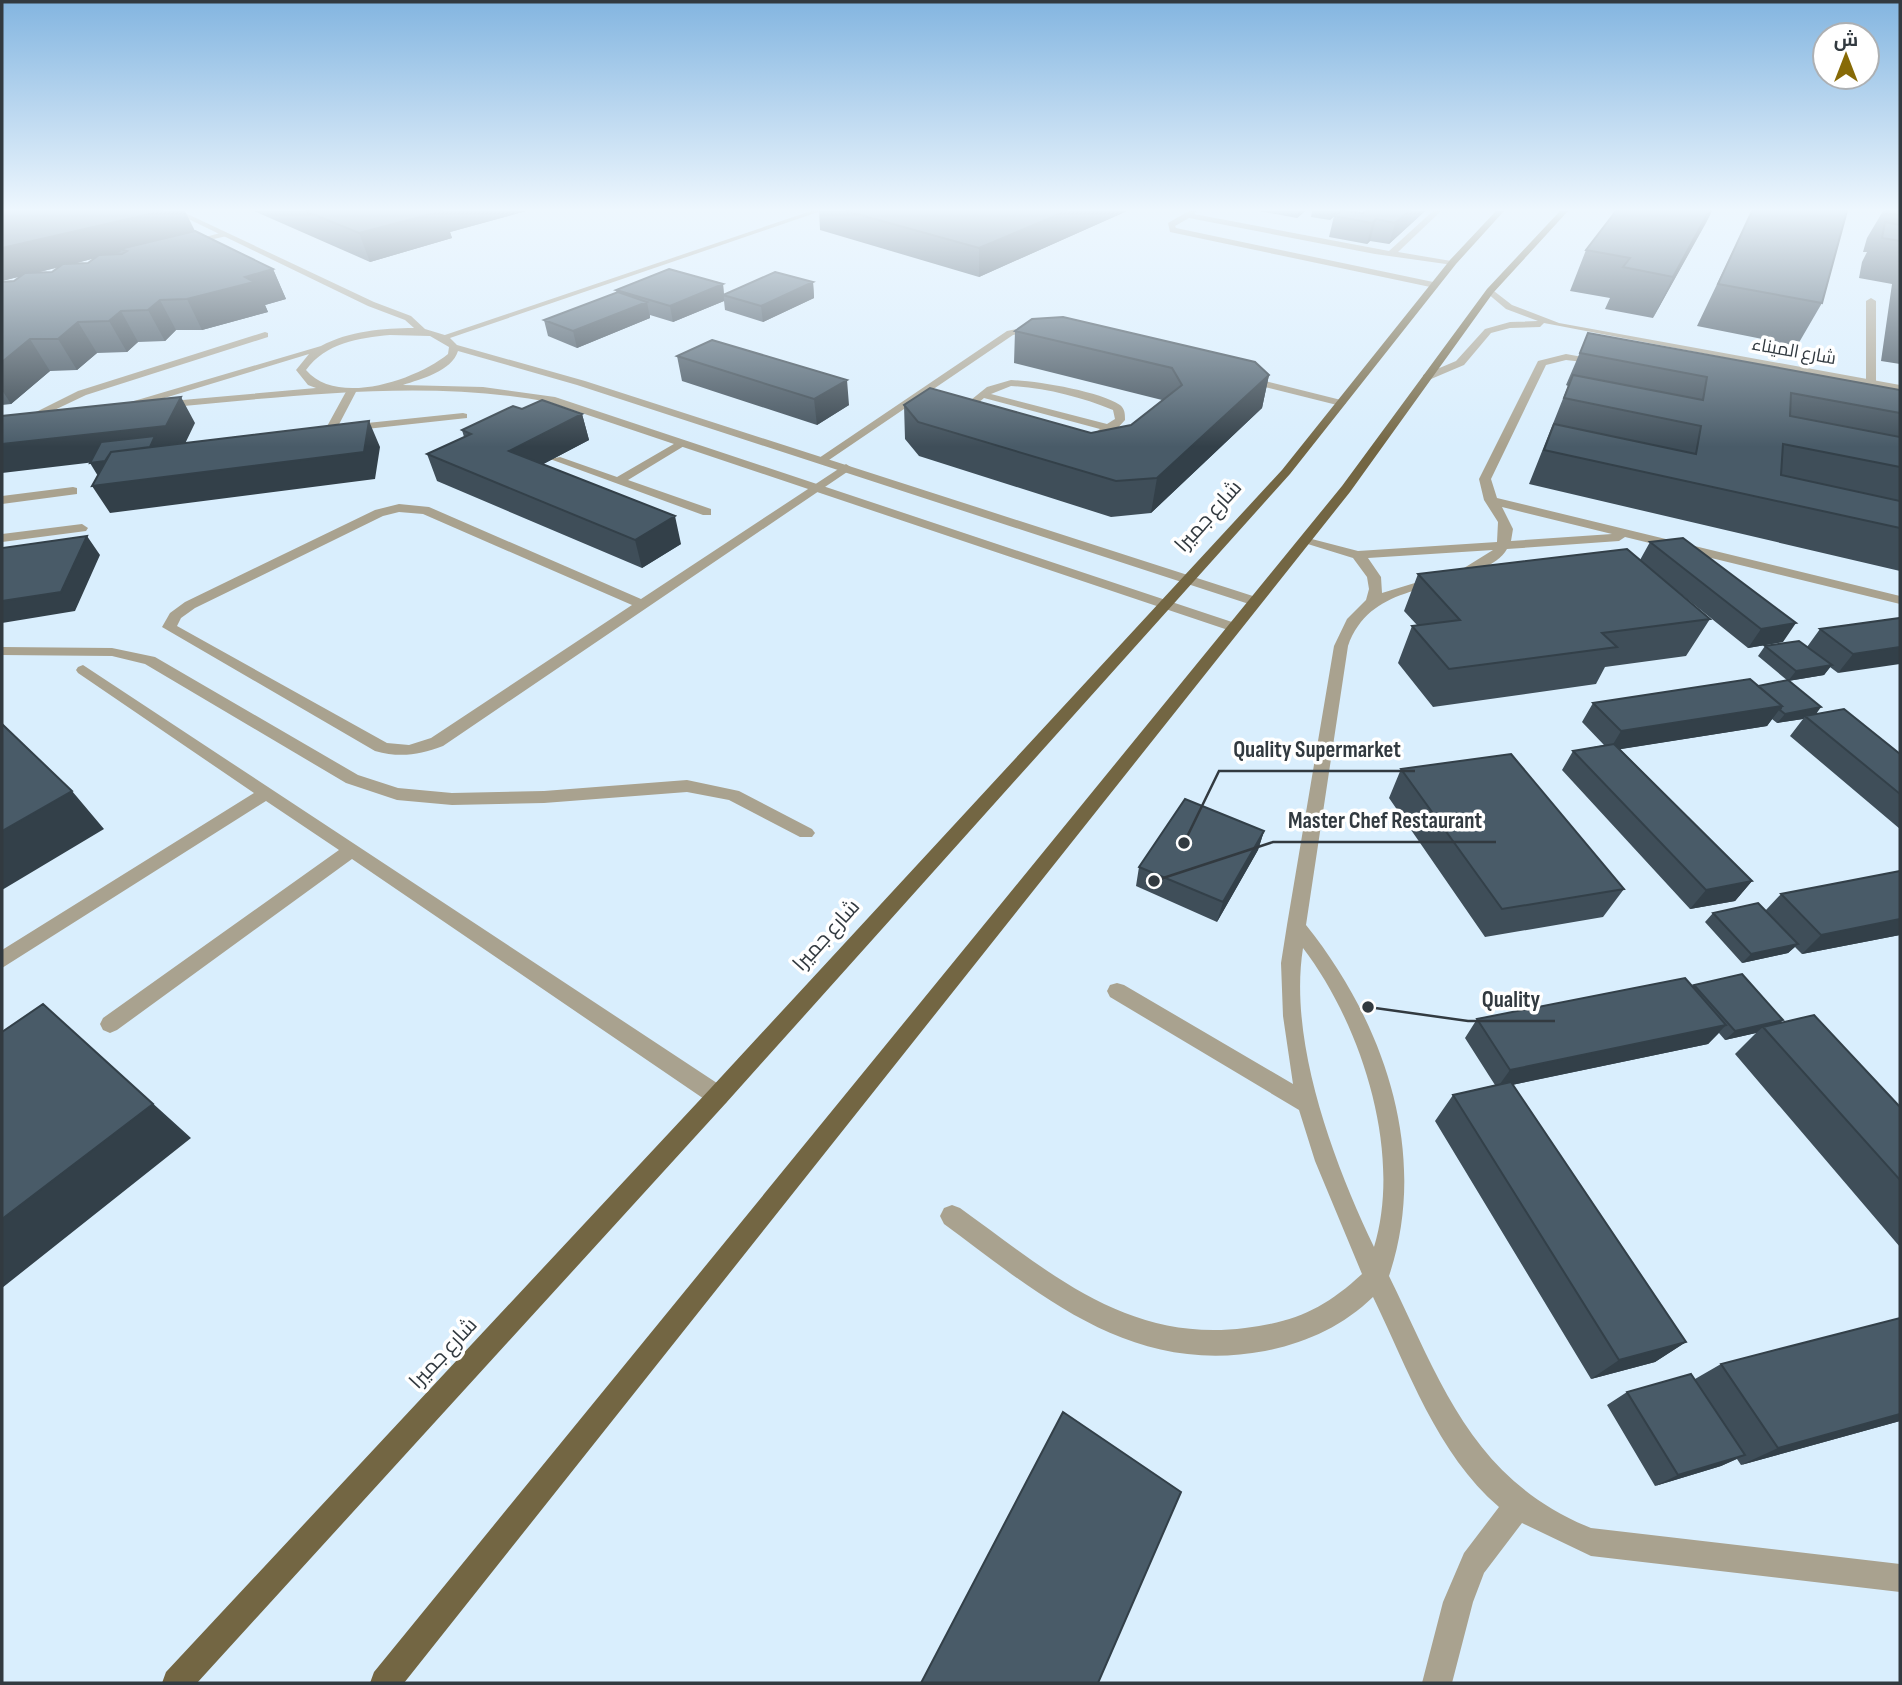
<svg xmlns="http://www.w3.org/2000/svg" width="1902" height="1685" viewBox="0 0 1902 1685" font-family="'Sofia Sans Condensed',Cairo,sans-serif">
<rect width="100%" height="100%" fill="#d9eefd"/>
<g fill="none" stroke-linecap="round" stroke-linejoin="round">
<!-- service -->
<path fill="#a9a28f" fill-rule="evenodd" d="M1189,211H1198L1194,214L1389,251L1433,211H1441L1398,252L1457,262L1453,265L1375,254L1189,218L1175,226L1176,228L1438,283V287L1435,288L1170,232L1168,223Z
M224,232L227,236L187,245L183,243Z
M1871,298L1876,301V383L1871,386L1866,383V301Z
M1038,325L1041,326V330L1013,335L826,462L816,460L1007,331Z
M265,332L268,333V337L86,395L23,425L14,423L78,391Z
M1566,354L1605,361L1600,364L1566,360L1546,365L1491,479L1497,498L1900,596V604L1625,537L1619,541L1507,549C1502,558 1492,564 1482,569C1433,593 1370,585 1348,646L1306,925C1384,1022 1430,1154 1389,1276C1441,1382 1472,1480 1591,1528L1900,1564V1592L1591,1556L1522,1523L1484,1573L1473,1602L1452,1683H1422L1443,1602L1464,1553L1499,1507C1437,1454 1408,1369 1373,1297C1343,1326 1306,1343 1265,1351C1132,1376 1043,1297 944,1224L940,1216L944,1208L952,1205L960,1208C1049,1272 1127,1343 1245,1328C1296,1322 1325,1308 1362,1274L1315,1161L1299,1110L1110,997L1107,991L1110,985L1117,983L1124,985L1293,1084L1283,1016L1281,963L1287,925L1334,646L1347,619L1366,600L1369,589L1367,577L1353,558L1298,541L1304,537L1358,551L1497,542L1498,522L1484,500L1479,479L1538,361ZM1502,507L1612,534L1511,541L1513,529ZM1493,550L1464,568L1382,593L1381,577L1368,558ZM1303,948C1361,1024 1403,1152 1374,1247C1334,1163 1288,1042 1303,948Z
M1245,376L1345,401L1346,403L1341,406L1241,381L1240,379Z
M1011,380C1037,381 1099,391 1120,405C1125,409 1125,414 1125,420L1115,431L1092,443L1086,440L1100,429L984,398L965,414L956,412L987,387ZM1011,386C1046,388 1081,397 1113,410L1115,419L1107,424L991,394Z
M348,388L357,390L335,432H327L325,430Z
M463,413L467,414V418L348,431L342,428L348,425Z
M679,441L689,443L628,480L711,509V515H703L550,459L560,457L617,477Z
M846,464L852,468L850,470L443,746C419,755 400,758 375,751L162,627L170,613L185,602L375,510L399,504L429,507L641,599ZM399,512L423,514L632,605L431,738L409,745L387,743L177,626L181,618L195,608L383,516Z
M73,487L77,488V494L2,504V496Z
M82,524L88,528L86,531L2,542V534Z
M2,647L112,648L155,657L358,775L398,788L452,793L544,791L687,780L739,791L812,829L815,833L812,837H800L729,800L687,792L544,803L452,805L397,800L346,783L145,664L112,656L2,655Z
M83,665L726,1089L729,1096L726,1103L718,1106L710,1103L352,859L117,1030L110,1033L103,1030L100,1024L103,1018L339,850L266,801L2,968V950L254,793L78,673L76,670L78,667Z"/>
<!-- minor -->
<path fill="#a9a28f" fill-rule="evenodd" d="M811,211H821L447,339L439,337Z"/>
<!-- tertiary -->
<path fill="#a9a28f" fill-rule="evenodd" d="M172,211H181L374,302L411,316L425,329L448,336L457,345L585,381L1259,598L1261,601L1259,604H1249L577,385L458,351C452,371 421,379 403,385L483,387L555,397L1238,624L1240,627L1238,630H1228L549,402C422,378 288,397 160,408L155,405L160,402L316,388L308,385L296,370L309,354L125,410H117V406L321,346C349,331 383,328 414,328L405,320L368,306ZM390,335L430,336L449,347L448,354C416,380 337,407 306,370C326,343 358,338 390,335Z
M1490,288L1512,305L1559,323L1900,385V391L1544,323L1540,327L1510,328L1491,333L1464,365L1431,379H1423V375L1456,361L1485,329L1510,322L1538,321L1506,309L1487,293L1486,291Z"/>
<!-- primary -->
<path fill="#736643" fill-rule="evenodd" d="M1496,211H1504L1456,264L1290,474L726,1103L197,1683H162L166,1672L710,1089L1282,470L1450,260Z
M1560,211H1568L1493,293L1350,492L404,1683H370L374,1672L1342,486L1487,289Z"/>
</g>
<!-- wall -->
<path fill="#3f4e59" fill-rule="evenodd" d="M2,211L195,231L273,269L286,299L265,305L268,312L202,330H176L165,341L138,342L127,352L97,353L77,370L50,371L11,404L2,405V282L14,281L21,276L2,281ZM94,258L88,263L74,264ZM59,267L52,272L36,273Z
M254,211H526L450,232L452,238L370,262Z
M819,211H1127L979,277L820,230Z
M1259,211H1305L1304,212L1297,218Z
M1312,211H1340L1363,213L1367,211H1425L1389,244L1370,241L1367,244L1329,237L1334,216L1330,220L1311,217Z
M1616,211H1712L1653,318L1605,309L1610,298L1570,291L1586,250Z
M1752,211H1847L1822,303L1797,346L1697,326Z
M1883,211H1900V364L1881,361L1892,284L1859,278L1862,262L1867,252H1863L1867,238Z
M813,282L814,298L763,322L725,310L724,301L673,322L650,315V318L577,348L548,336L544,320L617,293L616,290L723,284L724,294Z
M1015,331L1269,375L1262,408L1151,513L1111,517L919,456L905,439L904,405L1091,433L1131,425L1162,400L1014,363Z
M1588,333L1900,390V571L1529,484L1568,386L1566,385L1575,364Z
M677,356L849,405L817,425L682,381Z
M522,409L582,414L589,440L543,464L681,544L642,568L437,481L427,454L464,437L462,430Z
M1650,542L1783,642L1748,648L1666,582L1710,619L1686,656L1605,667L1596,684L1433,707L1398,663L1412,626L1417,625L1404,611L1418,574L1640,560Z
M1900,618L1838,673L1830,667L1824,675L1788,681L1758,656L1765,646L1807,647L1820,629Z
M1758,686L1900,754V829L1790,736L1803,719L1777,723L1772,719L1767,726L1620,749L1752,881L1735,901L1690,909L1562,770L1573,751L1604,745L1582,722L1593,703Z
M1401,769L1624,889L1603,917L1485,937L1389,798Z
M1264,831L1258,850L1217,922L1136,886L1139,867Z
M1900,871V935L1802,954L1795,947L1788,953L1742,963L1705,922L1713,913L1765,911L1781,894Z
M1694,985L1783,1020L1780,1023L1900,1107V1247L1735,1054L1756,1033L1725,1040L1719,1033L1708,1044L1512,1085L1686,1342L1655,1362L1591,1379L1435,1121L1453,1095L1495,1085L1465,1038L1477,1019L1692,986Z
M1721,1364L1900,1421L1741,1465L1737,1459L1721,1466L1655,1486L1607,1405L1627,1392L1695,1379Z"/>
<!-- shaded-wall -->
<path fill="#334049" d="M163,211H185L196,233L120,249L121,252L2,281V248Z
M434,211H526L450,232L452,238L370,262L359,233Z
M1067,211H1127L979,277V248Z
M1299,211H1305L1304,212L1297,218Z
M1332,211H1340L1330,220Z
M1409,211H1425L1389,244L1395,223Z
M1709,211H1712L1706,223L1653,318L1673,277Z
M1376,219L1370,241L1367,244L1372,223Z
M273,269L286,299L265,305L268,312L202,330L187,299L245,277Z
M813,282L814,298L763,322L761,306Z
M723,284L724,301L673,322L670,306Z
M160,300L176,330L165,341L148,310Z
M647,302L650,318L577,348L573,331Z
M121,311L138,342L127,352L109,321Z
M78,322L97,353L77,370L58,339Z
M30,339L50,371L11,404L2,390V362Z
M1269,375L1262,408L1151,513L1157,478Z
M847,380L849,405L817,425L814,399Z
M181,397L195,423L181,452L101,481L90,463L146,456L2,473V444Z
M582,414L589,440L517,478L509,451Z
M369,421L380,447L375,479L110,513L92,486Z
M675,516L681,544L642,568L635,540Z
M87,536L100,555L75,611L2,623V601Z
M1796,623L1783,642L1748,648L1761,629Z
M1900,647V664L1838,673L1853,654Z
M1832,665L1824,675L1788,681L1796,671Z
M1782,706L1767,726L1609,751L1621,731Z
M1821,707L1814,717L1805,716L1803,719L1777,723L1785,714Z
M72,791L104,829L2,890V831Z
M1264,831L1258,850L1217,922L1223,902Z
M1752,881L1735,901L1690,909L1706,890Z
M1900,919V935L1802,954L1821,935Z
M1798,944L1788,953L1742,963L1751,954Z
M43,1004L191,1138L2,1288V1219Z
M1783,1020L1773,1029L1763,1027L1756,1033L1725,1040L1735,1031Z
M1726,1025L1708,1044L1497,1088L1510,1070Z
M1686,1342L1655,1362L1591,1379L1619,1360Z
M1900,1414V1421L1741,1465L1778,1448Z
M1745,1455L1721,1466L1655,1486L1678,1475Z"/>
<!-- building -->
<path fill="#495b68" stroke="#334049" stroke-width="2" d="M2,211H163L2,248Z
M305,211H443L359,233Z
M846,211H1067L979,248Z
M1341,211L1363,213L1367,211H1409L1395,223L1376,219L1372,223L1334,216Z
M1616,211H1709L1673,277L1623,267L1630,258L1586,250Z
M1752,211H1847L1822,303L1718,284Z
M1886,211H1900V215L1886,213Z
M1885,222L1900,225V241L1882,238Z
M195,231L273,269L245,277L254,282L187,299L160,300L148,310L121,311L109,321L78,322L58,339H30L2,362V282L14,281L25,273L52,272L63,264L88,263L99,255L122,254L127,251L120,249Z
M669,269L723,284L670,306L616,290Z
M775,272L813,282L761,306L723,295Z
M618,292L647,302L573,331L544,320Z
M1063,317L1255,362L1269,375L1157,478L1116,481L918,422L904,405L930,388L1091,433L1131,425L1182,385L1172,368L1015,331L1032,319Z
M1588,333L1900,390V413L1791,393L1790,416L1900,437V467L1783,444L1781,475L1900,501V528L1544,450L1554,424L1696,454L1701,426L1564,398L1573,375L1703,400L1707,377L1580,353Z
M712,340L847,380L814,399L677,356Z
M181,397L166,426L2,444V416Z
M542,400L582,414L509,451L675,516L635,540L427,454L471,434L462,430L513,406L522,409Z
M369,421L364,452L92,486L111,452Z
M155,436L150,447L111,452L105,461L90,463L101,442Z
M87,536L61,592L2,601V548Z
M1683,538L1796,623L1761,629L1650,542Z
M1627,549L1710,619L1602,633L1617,647L1449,669L1412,626L1460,620L1418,574Z
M1900,618V647L1853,654L1820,629Z
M1799,641L1832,665L1796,671L1765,646Z
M1750,679L1782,706L1621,731L1593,703Z
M1788,680L1821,707L1785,714L1780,710L1782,706L1758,686Z
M1844,709L1900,754V794L1805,716Z
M2,724L72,791L2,831Z
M1614,744L1752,881L1706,890L1573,751Z
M1511,754L1624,889L1502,909L1401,769Z
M1185,799L1264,831L1223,902L1139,867Z
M1900,871V919L1821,935L1781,894Z
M1758,903L1798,944L1751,954L1713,913Z
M1742,974L1783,1020L1735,1031L1694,985Z
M1685,978L1726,1025L1510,1070L1477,1019Z
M43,1004L153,1104L2,1219V1032Z
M1814,1015L1900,1107V1180L1763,1027Z
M1511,1082L1686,1342L1619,1360L1453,1095Z
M1900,1318V1414L1778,1448L1721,1364Z
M1691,1374L1745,1455L1678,1475L1627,1392Z
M1063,1412L1181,1492L1098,1683H921Z"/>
<!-- sky -->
<linearGradient id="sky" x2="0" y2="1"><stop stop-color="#83b5e0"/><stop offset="0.47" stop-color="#eef7fe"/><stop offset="1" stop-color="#eef7fe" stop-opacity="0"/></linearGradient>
<rect width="1902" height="447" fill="url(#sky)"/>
<g text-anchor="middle" stroke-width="7" stroke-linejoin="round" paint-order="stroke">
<!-- far-street labels -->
<g font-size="18" fill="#323a40" stroke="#fff">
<text transform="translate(1794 351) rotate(10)" y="6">شارع الميناء</text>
</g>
<!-- street labels -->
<g font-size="21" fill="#323a40" stroke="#fff">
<text transform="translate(1208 516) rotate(-48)" y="7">شارع جميرا</text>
<text transform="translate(826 935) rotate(-48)" y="7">شارع جميرا</text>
<text transform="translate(443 1353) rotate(-47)" y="7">شارع جميرا</text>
</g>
</g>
<!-- callouts -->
<path fill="none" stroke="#323a40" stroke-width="2.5" d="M1184 843L1219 771H1415M1154 881L1273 842H1496M1368 1007L1468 1021H1555"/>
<g fill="#323a40" stroke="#fff" stroke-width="2.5">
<circle cx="1184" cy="843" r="7"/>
<circle cx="1154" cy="881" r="7"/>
<circle cx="1368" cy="1007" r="7"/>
</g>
<g font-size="23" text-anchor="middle" font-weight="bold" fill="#323a40" stroke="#fff" stroke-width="7" stroke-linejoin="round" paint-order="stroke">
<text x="1317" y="757">Quality Supermarket</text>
<text x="1385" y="828">Master Chef Restaurant</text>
<text x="1511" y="1007">Quality</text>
</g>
<!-- border -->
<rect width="1902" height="1685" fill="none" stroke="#323a40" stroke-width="7"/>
<!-- north arrow -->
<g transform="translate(1846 56)"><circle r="33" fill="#ffffff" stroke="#adb0b3" stroke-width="2"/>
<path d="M0-5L12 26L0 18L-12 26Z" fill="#876a06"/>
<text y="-10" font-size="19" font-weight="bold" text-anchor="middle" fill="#323a40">ش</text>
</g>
</svg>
